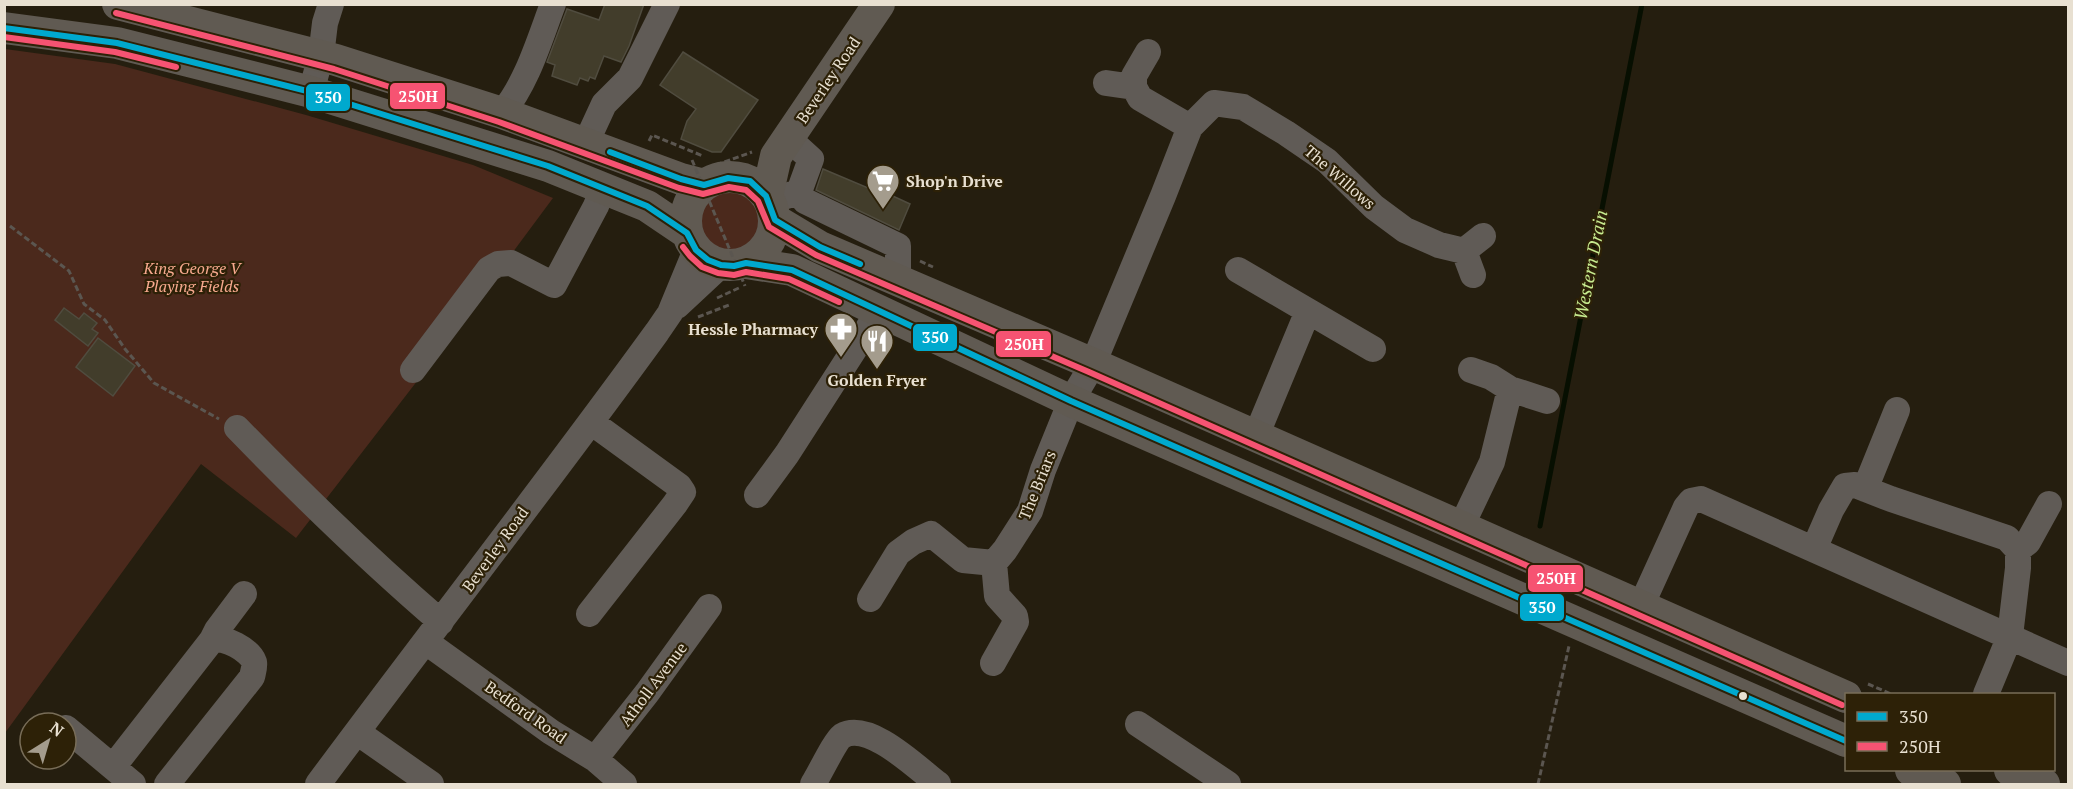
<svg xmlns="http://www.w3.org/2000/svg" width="2073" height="789" viewBox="0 0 2073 789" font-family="'PT Serif',serif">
<rect width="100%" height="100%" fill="#251e0f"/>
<!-- green -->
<path fill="#4b291c" d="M5,49L115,64L306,115L473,165L553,198L421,376L296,538L201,464L5,733Z
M697 222a32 32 0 1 1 64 0a32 32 0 1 1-64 0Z"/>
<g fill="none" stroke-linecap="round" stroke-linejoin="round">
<!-- stream -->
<path stroke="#070f01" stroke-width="5" d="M1540,526L1642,4"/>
</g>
<!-- building -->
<path fill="#423d2b" stroke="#504c3f" stroke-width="1.5" d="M605,4H644L629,46L621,62L604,56L595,79L590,77L588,81L580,78L577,85L552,76L555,65L547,62L567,9L599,20Z
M683,52L758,100L721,152H712L681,139L687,121L696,109L660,85Z
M823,169L868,188L869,185L910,204L899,230L816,190Z
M64,308L79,319L84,313L97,323L92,329L98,333L88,346L55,320Z
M98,338L135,366L113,396L76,367Z"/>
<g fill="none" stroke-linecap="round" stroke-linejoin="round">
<!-- path -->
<path stroke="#5b5650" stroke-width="3" stroke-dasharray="6 3" stroke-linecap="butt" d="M649,141L652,135L703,156
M716,165L752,152
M10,226L69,271L84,304L105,320L125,349L154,383L219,419
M920,261L933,267
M717,298L741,287
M698,317L729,305
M1868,684L1891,694
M1538,784L1569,646"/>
<!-- minor -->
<path stroke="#605b56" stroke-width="26" d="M1148,52L1134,76V87L1140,98L1190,127
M1106,83L1134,87
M311,92L321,56L325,23L331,4
M502,113C527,83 539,41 553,4
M788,138L811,159L799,192
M588,143L592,130L604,104L630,78L667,4
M770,201L799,192L805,201L898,246V280
M1238,270L1373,349
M1473,275L1464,251L1483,236
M677,306L721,265
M413,370L489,269L498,264L511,263L554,285L596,206L603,188
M1471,370L1491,377L1510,389L1547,401
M237,428C303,496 370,561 441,622
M1256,436L1308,311
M1865,489L1897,410
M757,495L787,454L879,311
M1461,527L1492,462L1510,389
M1814,549L1831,510L1845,486L1855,485L1891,499L2007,538L2018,550V568L2010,636L1986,694
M2018,550L2028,542L2049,504
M870,599L898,553L913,542L931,534L963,560L994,563L1005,550L1030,511L1043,470L1071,401L1093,364L1163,196L1190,127L1214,103L1243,107L1286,133L1327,161L1374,207L1405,230L1439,245L1464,251
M1641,606L1686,507L1691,501L1701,499L2068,663
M589,614L675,504L683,492L679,486L591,422
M212,640L217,630L244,594
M426,642L551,732L595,759L624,784
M993,663L1016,622L1015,616L997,596L994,563
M1138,724L1228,784
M66,728L133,784
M357,732L431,784
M595,759L647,693L709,607
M113,767L212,640C224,636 250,650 254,662C255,667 253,672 252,677L167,784
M318,784C430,633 546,485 657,332L670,313L696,250
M813,784C819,775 835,741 842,736C869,720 918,769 938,784"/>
<!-- major -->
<path stroke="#605a52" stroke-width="32" d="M118,4L336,60L502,113L681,179L704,185
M4,28L117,43L311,92L548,166L647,206L687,233
M686 221a44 44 0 1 1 88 0a44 44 0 1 1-88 0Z
M767,196L776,156L879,4
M775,220L820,247L1093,364L1846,697
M746,263L792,270L1071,401L1846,741
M1911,770L1945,784
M2010,770L2044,784"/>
<!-- path-bridge -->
<path stroke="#5b5650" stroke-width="3" stroke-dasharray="6 3" stroke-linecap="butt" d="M692,160L745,286"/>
<defs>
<path id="bus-1" d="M4,28L117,43L311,92L548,166L647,206L687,233L696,250L708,260L721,265L734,266L746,263L792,270L1071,401L1846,741
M610,152L681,179L704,185L728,178L750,181L766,196L775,220L820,247L860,264"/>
<path id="bus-2" d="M116,13L334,69L499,122L679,188L703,194L729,187L746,190L758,201L769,227L816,255L1089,372L1842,705
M4,37L115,52L176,67
M683,247L690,256L702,267L718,273L734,275L746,272L789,279L839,302"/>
</defs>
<!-- bus-1 casing -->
<use href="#bus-1" stroke="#2d2107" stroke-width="10"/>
<!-- bus-2 casing -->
<use href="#bus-2" stroke="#2d2107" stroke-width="10"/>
<!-- bus-1 -->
<use href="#bus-1" stroke="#00a9ce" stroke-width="6"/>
<!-- bus-2 -->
<use href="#bus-2" stroke="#f65372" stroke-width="6"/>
</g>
<!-- icons -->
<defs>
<symbol id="supermarket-pin" viewBox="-11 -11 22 30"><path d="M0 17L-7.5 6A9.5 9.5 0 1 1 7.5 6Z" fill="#a49c8d" stroke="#2d2107"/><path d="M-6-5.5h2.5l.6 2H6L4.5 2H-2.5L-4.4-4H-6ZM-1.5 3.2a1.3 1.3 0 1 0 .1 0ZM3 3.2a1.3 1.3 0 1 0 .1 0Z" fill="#fff"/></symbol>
<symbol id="pharmacy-pin" viewBox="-11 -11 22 30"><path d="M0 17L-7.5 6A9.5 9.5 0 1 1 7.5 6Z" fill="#a49c8d" stroke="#2d2107"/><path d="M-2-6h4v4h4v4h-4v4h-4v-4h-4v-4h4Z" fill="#fff"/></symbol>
<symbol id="restaurant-pin" viewBox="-11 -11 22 30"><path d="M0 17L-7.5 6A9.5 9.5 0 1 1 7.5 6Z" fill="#a49c8d" stroke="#2d2107"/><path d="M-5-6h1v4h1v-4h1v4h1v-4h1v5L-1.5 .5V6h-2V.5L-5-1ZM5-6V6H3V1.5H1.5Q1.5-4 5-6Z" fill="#fff"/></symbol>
</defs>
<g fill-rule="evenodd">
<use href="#supermarket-pin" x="864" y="162" width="38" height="52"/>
<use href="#pharmacy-pin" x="822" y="310" width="38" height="52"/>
<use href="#restaurant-pin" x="858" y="322" width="38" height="52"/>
</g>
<!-- markers -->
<circle fill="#e8e0d1" stroke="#2d2107" stroke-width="2" cx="1743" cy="696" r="5"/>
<g text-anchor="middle" stroke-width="4.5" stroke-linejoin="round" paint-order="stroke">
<!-- street labels -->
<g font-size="16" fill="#e8e0d1" stroke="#2d2107">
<text transform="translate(828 80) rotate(-56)" y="6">Beverley Road</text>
<text transform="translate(1340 177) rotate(41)" y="6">The Willows</text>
<text transform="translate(1037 485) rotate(-68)" y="6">The Briars</text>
<text transform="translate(495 549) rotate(-54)" y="6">Beverley Road</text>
<text transform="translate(653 684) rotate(-53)" y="6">Atholl Avenue</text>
<text transform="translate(526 712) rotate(35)" y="6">Bedford Road</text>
</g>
<!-- poi labels -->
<g font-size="16" font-weight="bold" fill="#e8e0d1" stroke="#2d2107" text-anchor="start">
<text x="906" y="187">Shop'n Drive</text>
<text x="818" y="335" text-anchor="end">Hessle Pharmacy</text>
<text x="877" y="386" text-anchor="middle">Golden Fryer</text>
</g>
<!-- park labels -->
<g font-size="16" font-style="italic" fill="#f7a98e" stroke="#2d2107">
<text x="192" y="274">King George V<tspan x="192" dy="18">Playing Fields</tspan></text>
</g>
<!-- water labels -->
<g font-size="18" font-style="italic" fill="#c7eb8f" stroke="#2d2107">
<text transform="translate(1591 265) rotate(-79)" y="6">Western Drain</text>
</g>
</g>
<g stroke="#2d2107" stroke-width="2">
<rect x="389" y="82" width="57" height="28" rx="6" fill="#f65372"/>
<rect x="305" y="83" width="46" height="29" rx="6" fill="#00a9ce"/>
<rect x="912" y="323" width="46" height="29" rx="6" fill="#00a9ce"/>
<rect x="995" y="330" width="57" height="28" rx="6" fill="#f65372"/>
<rect x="1527" y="564" width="57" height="29" rx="6" fill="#f65372"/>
<rect x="1519" y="593" width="46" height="29" rx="6" fill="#00a9ce"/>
</g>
<g font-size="16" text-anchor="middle" font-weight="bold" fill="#fff">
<text x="418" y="102">250H</text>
<text x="328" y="103">350</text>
<text x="935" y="343">350</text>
<text x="1024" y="350">250H</text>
<text x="1556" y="584">250H</text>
<text x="1542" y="613">350</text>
</g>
<!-- border -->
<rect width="2073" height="789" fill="none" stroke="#e8e0d1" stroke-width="12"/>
<!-- legend -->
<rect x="1845" y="693" width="210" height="78" fill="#2d2107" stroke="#786d58" stroke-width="1.5"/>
<rect x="1857" y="712" width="30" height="9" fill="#00a9ce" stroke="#786d58" stroke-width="1.5"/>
<text x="1899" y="723" font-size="18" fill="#e8e0d1">350</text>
<rect x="1857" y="742" width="30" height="9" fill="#f65372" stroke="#786d58" stroke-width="1.5"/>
<text x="1899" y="753" font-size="18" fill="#e8e0d1">250H</text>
<!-- north arrow -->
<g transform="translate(48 741) rotate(37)"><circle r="28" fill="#2d2107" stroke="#786d58" stroke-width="1.5"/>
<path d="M0-4.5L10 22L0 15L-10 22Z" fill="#a49c8d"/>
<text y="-9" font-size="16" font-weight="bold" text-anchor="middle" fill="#e8e0d1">N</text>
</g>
</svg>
